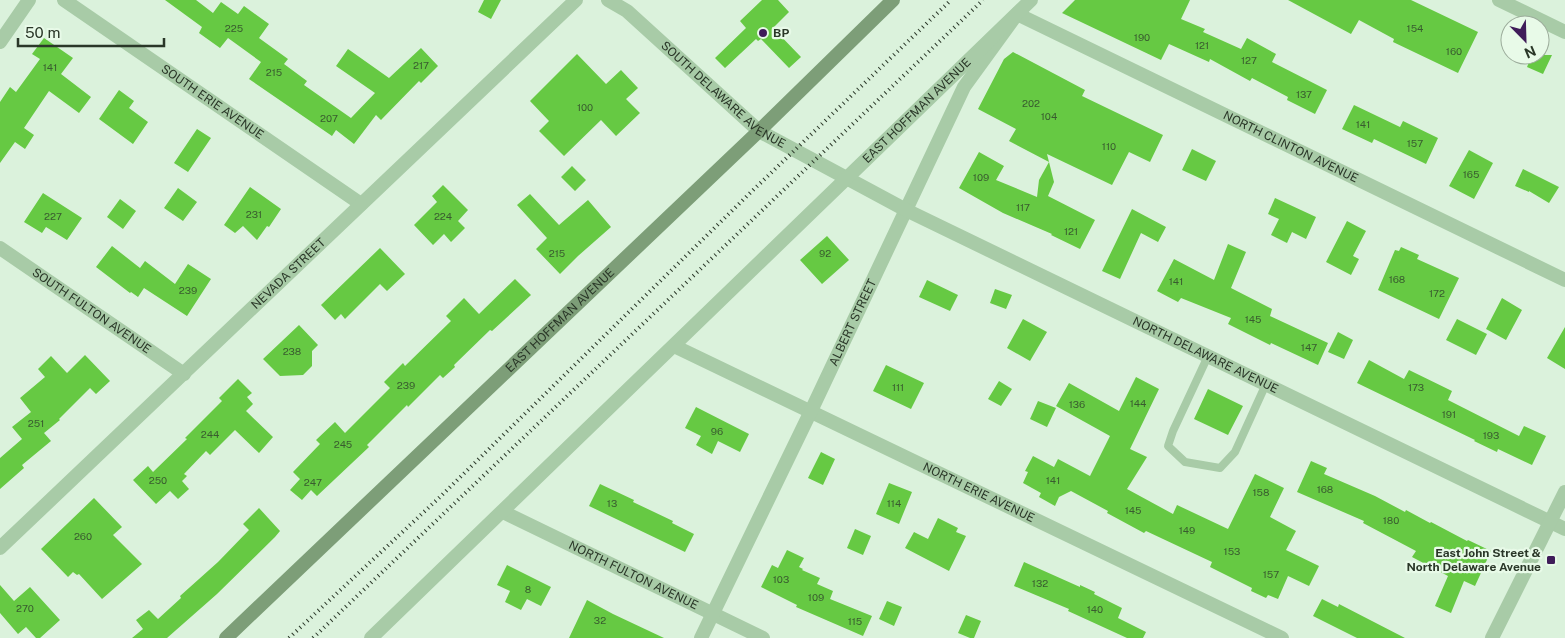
<svg xmlns="http://www.w3.org/2000/svg" width="1565" height="638" viewBox="0 0 1565 638" font-family="'Public Sans',sans-serif">
<rect width="100%" height="100%" fill="#dbf2dc"/>
<!-- building -->
<path fill="#66c943" d="M165,0H196L213,13L221,2L238,14L244,6L269,24L259,38L288,59L284,64L307,81L304,85L351,118L375,93L336,66L348,49L389,78L421,48L438,66L421,83L419,81L381,120L376,115L354,144L336,130L332,136L249,79L261,62L228,38L220,48L199,33L202,27Z
M484,0H501L491,19L478,12Z
M762,0H778L789,12L773,28L801,57L789,68L761,39L758,41L756,39L725,68L715,58L746,28L740,21Z
M1075,0H1190L1181,19L1205,29L1203,32L1241,49L1247,38L1276,54L1272,62L1327,90L1315,114L1287,100L1288,97L1252,78L1250,81L1210,59L1209,62L1169,44L1161,60L1062,13Z
M1288,0H1411L1478,32L1458,73L1393,42L1394,39L1359,20L1351,34Z
M44,38L73,58L61,74L91,97L79,113L49,91L24,128L34,135L25,149L15,142L0,163V102L10,87L16,92L40,59L32,54Z
M1013,52L1085,90L1082,96L1163,135L1150,162L1129,152L1112,185L1047,154L1054,182L1048,196L1095,220L1080,249L1051,235L1052,234L1003,213L959,188L979,152L1004,166L996,180L1037,197L1039,180L1049,162L1009,141L1016,129L978,109L1004,59Z
M577,54L606,84L621,70L638,88L626,99L640,113L616,136L601,120L564,156L539,131L549,121L530,101Z
M1532,55H1552L1543,74L1527,67Z
M119,90L134,101L129,108L148,122L133,144L99,119Z
M1354,105L1400,127L1403,121L1438,138L1426,164L1374,139L1372,143L1342,129Z
M197,129L211,138L188,172L174,163Z
M1192,149L1216,161L1206,181L1182,170Z
M1469,150L1493,163L1474,199L1449,186Z
M572,166L586,180L575,191L561,177Z
M1523,169L1559,187L1549,203L1529,191V192L1515,186Z
M443,185L468,210L458,221L465,228L451,242L444,234L433,245L414,225L437,202L432,196Z
M250,187L281,209L269,227L267,226L257,240L243,226L235,233L224,225Z
M178,188L197,202L183,221L164,208Z
M43,193L82,218L67,240L46,227L42,233L24,222Z
M530,194L559,225L588,200L611,227L578,256L560,274L536,249L547,238L517,205Z
M1275,198L1316,217L1306,239L1292,232L1287,243L1271,235L1279,219L1268,214Z
M120,199L136,211L123,229L107,217Z
M1132,209L1166,227L1158,242L1141,233L1120,279L1102,271Z
M1347,221L1366,231L1353,256L1359,259L1351,275L1326,262Z
M827,236L849,260L822,284L800,260Z
M1228,244L1246,252L1231,288L1272,309L1270,316L1328,343L1318,365L1271,343L1270,345L1228,324L1231,318L1181,298L1178,302L1157,291L1174,259L1214,280Z
M112,246L140,268L145,261L175,284L188,264L211,279L187,316L144,288L138,297L131,292L130,293L96,267Z
M1401,247L1419,255L1417,259L1459,278L1439,319L1378,290L1395,250L1399,251Z
M380,248L405,274L387,291L380,284L345,319L341,314L335,320L321,305Z
M515,279L531,295L492,331L490,330L454,365L455,367L443,378L440,375L408,407L407,405L367,445L369,447L317,496L311,490L302,500L290,490L300,479L293,472L320,444L316,440L335,422L345,433L390,388L384,382L403,363L405,366L451,321L446,316L464,298L479,314Z
M927,280L958,295L950,311L919,297Z
M995,289L1012,295L1006,309L990,303Z
M1502,298L1522,310L1506,340L1486,329Z
M1023,319L1047,332L1030,361L1007,348Z
M1457,319L1487,334L1476,355L1446,340Z
M299,325L318,345L312,351V366L303,375L280,376L263,359Z
M1565,327V369L1547,358Z
M1338,332L1353,340L1344,359L1328,352Z
M85,355L110,381L96,394L90,388L59,419L60,420L44,433L51,441L22,465L24,468L0,489V458L22,439L12,427L31,412L20,398L45,377L38,369L51,356L67,373Z
M1369,360L1404,379L1409,370L1452,391L1448,400L1519,436L1524,426L1546,436L1532,465L1498,449L1497,452L1474,441L1475,440L1357,383Z
M886,365L924,383L911,409L873,391Z
M1136,377L1159,389L1130,449L1147,457L1127,489L1173,514L1177,505L1228,529L1255,474L1284,488L1270,517L1296,531L1286,550L1319,566L1309,586L1288,576L1278,599L1268,595L1266,598L1251,591L1252,588L1210,567L1212,562L1146,531L1144,533L1107,513L1108,511L1071,491L1059,497L1055,506L1039,497L1041,493L1023,483L1028,472L1025,471L1033,456L1054,467L1058,459L1090,476L1110,436L1056,406L1069,383L1119,411Z
M238,379L252,393L247,397L253,404L246,411L273,437L259,453L235,430L210,455L206,451L184,474L187,476L182,481L189,489L178,499L170,491L156,504L133,480L148,466L153,472L187,439L185,438L222,401L219,398Z
M999,381L1012,389L1001,406L988,399Z
M1208,389L1243,406L1228,435L1194,419Z
M1038,401L1056,408L1047,427L1030,419Z
M696,407L749,434L740,452L718,441L712,454L696,445L701,436L685,428Z
M821,452L835,459L823,485L808,478Z
M1311,461L1327,468L1324,474L1375,496L1405,512L1406,510L1430,523L1431,522L1467,541L1468,540L1491,551L1475,586L1464,581L1451,613L1435,606L1448,576L1412,557L1416,551L1363,523L1364,521L1297,492Z
M889,483L912,492L899,524L876,514Z
M600,484L634,500L633,502L673,521L672,523L694,534L685,552L589,506Z
M94,498L122,527L113,535L142,564L102,599L79,574L77,575L73,572L68,577L41,549Z
M259,508L280,531L275,537L217,594L167,638H132L143,629L136,620L149,610L158,619L181,598L180,596L218,562L249,530L243,524Z
M938,518L958,528L956,532L966,536L949,571L905,548L914,532L928,539Z
M855,529L871,536L863,555L847,548Z
M787,550L804,558L799,567L803,569L802,570L820,578L817,584L833,591L830,599L872,616L863,636L796,607L797,605L761,587L772,565L778,568Z
M1024,562L1080,587V585L1095,592L1094,594L1122,608L1118,618L1146,632L1143,638H1127L1068,611L1069,609L1014,586Z
M507,565L551,587L541,606L527,599L521,610L505,602L510,591L497,585Z
M0,585L14,601L30,587L60,620L40,638H36L26,627L18,634L0,613Z
M1322,599L1338,607L1339,604L1405,638H1357L1313,616Z
M587,600L613,614L664,638H569Z
M887,601L902,607L894,626L879,619Z
M966,615L981,621L974,638H970L958,633Z"/>
<g fill="none" stroke-linecap="round" stroke-linejoin="round">
<!-- service -->
<path stroke="#a8cba7" stroke-width="8" d="M1208,356L1173,431L1168,446L1185,462L1220,468L1235,452L1266,384"/>
<!-- minor -->
<g stroke="#a8cba7" stroke-width="14">
<path id="s1" d="M64,0L361,204"/>
<path d="M1499,0L1565,32"/>
<path d="M0,42L29,0"/>
<path id="s2" d="M0,248L184,374"/>
<path id="s3" d="M674,346L1282,638"/>
<path id="s4" d="M503,512L763,638"/>
<path id="s5" d="M0,548L576,0"/>
<path id="s6" d="M701,638L811,411L964,87L1017,14L1565,280"/>
</g>
<!-- tertiary -->
<g stroke="#a8cba7" stroke-width="14">
<path id="s7" d="M608,0L627,11L759,131L906,210L1565,529"/>
<path id="s8" d="M371,638L1031,0"/>
<path d="M1492,638L1565,492"/>
</g>
<!-- secondary -->
<path stroke="#7d9e78" stroke-width="14" id="s9" d="M226,638L759,131L893,0"/>
<!-- rail -->
<path stroke="#2a3728" stroke-width="4" stroke-dasharray="1 4" stroke-linecap="butt" d="M289,638L441,496L748,195L951,0
M313,638L983,0"/>
</g>
<!-- markers -->
<g fill="#3f1c59" stroke="#e8fae8" stroke-width="2">
<circle cx="763" cy="33" r="5"/>
<rect x="1546" y="555" width="10" height="10" rx="2.5"/>
</g>
<g text-anchor="middle" stroke-width="4.5" stroke-linejoin="round" paint-order="stroke">
<!-- number labels -->
<g font-size="10" fill="#395c2f">
<text x="234" y="32">225</text>
<text x="1415" y="32">154</text>
<text x="1142" y="41">190</text>
<text x="1202" y="49">121</text>
<text x="1454" y="55">160</text>
<text x="1249" y="64">127</text>
<text x="421" y="69">217</text>
<text x="50" y="71">141</text>
<text x="274" y="76">215</text>
<text x="1304" y="98">137</text>
<text x="1031" y="107">202</text>
<text x="585" y="111">100</text>
<text x="1049" y="120">104</text>
<text x="329" y="122">207</text>
<text x="1363" y="128">141</text>
<text x="1415" y="147">157</text>
<text x="1109" y="150">110</text>
<text x="1471" y="178">165</text>
<text x="981" y="181">109</text>
<text x="1023" y="211">117</text>
<text x="254" y="218">231</text>
<text x="53" y="220">227</text>
<text x="443" y="220">224</text>
<text x="1071" y="235">121</text>
<text x="557" y="257">215</text>
<text x="825" y="257">92</text>
<text x="1397" y="283">168</text>
<text x="1176" y="285">141</text>
<text x="188" y="294">239</text>
<text x="1437" y="297">172</text>
<text x="1253" y="323">145</text>
<text x="1309" y="351">147</text>
<text x="292" y="355">238</text>
<text x="406" y="389">239</text>
<text x="898" y="391">111</text>
<text x="1416" y="391">173</text>
<text x="1138" y="407">144</text>
<text x="1077" y="408">136</text>
<text x="1449" y="418">191</text>
<text x="36" y="427">251</text>
<text x="717" y="435">96</text>
<text x="210" y="438">244</text>
<text x="1491" y="439">193</text>
<text x="343" y="448">245</text>
<text x="158" y="484">250</text>
<text x="1053" y="484">141</text>
<text x="313" y="486">247</text>
<text x="1325" y="493">168</text>
<text x="1261" y="496">158</text>
<text x="612" y="507">13</text>
<text x="894" y="507">114</text>
<text x="1133" y="514">145</text>
<text x="1391" y="524">180</text>
<text x="1187" y="534">149</text>
<text x="83" y="540">260</text>
<text x="1232" y="555">153</text>
<text x="1271" y="578">157</text>
<text x="781" y="583">103</text>
<text x="1040" y="587">132</text>
<text x="528" y="593">8</text>
<text x="816" y="601">109</text>
<text x="25" y="612">270</text>
<text x="1095" y="613">140</text>
<text x="600" y="624">32</text>
<text x="855" y="625">115</text>
</g>
<!-- poi labels -->
<g font-size="12" font-weight="bold" fill="#2a3728" stroke="#e8fae8" text-anchor="start">
<text x="773" y="37">BP</text>
<text x="1541" y="557" text-anchor="end">East John Street &amp;<tspan x="1541" dy="14">North Delaware Avenue</tspan></text>
</g>
<!-- street labels -->
<g font-size="12" fill="#2a3728" stroke="#e8fae8">
<text dy="4" stroke="none"><textPath href="#s7" startOffset="150">SOUTH DELAWARE AVENUE</textPath></text>
<text dy="4" stroke="none"><textPath href="#s1" startOffset="180">SOUTH ERIE AVENUE</textPath></text>
<text dy="4" stroke="none"><textPath href="#s8" startOffset="759">EAST HOFFMAN AVENUE</textPath></text>
<text dy="4" stroke="none"><textPath href="#s6" startOffset="1005">NORTH CLINTON AVENUE</textPath></text>
<text dy="4" stroke="none"><textPath href="#s5" startOffset="398">NEVADA STREET</textPath></text>
<text dy="4" stroke="none"><textPath href="#s2" startOffset="111">SOUTH FULTON AVENUE</textPath></text>
<text dy="4" stroke="none"><textPath href="#s9" startOffset="461">EAST HOFFMAN AVENUE</textPath></text>
<text dy="4" stroke="none"><textPath href="#s6" startOffset="350">ALBERT STREET</textPath></text>
<text dy="4" stroke="none"><textPath href="#s7" startOffset="700">NORTH DELAWARE AVENUE</textPath></text>
<text dy="4" stroke="none"><textPath href="#s3" startOffset="338">NORTH ERIE AVENUE</textPath></text>
<text dy="4" stroke="none"><textPath href="#s4" startOffset="145">NORTH FULTON AVENUE</textPath></text>
</g>
</g>
<!-- north arrow -->
<g transform="translate(1525 40) rotate(157)"><circle r="24" fill="#e8fae8" stroke="#9cac9b"/>
<path d="M0-4L9 19L0 12L-9 19Z" fill="#3f1c59"/>
<text y="-8" font-size="14" font-weight="bold" text-anchor="middle" fill="#2a3728">N</text>
</g>
<!-- scale -->
<path d="M18 38v8h146v-8" fill="none" stroke="#2a3728" stroke-width="2.5"/>
<text x="25" y="38" font-size="15" fill="#2a3728" stroke="#e8fae8" stroke-width="4" paint-order="stroke">50 m</text>
</svg>
